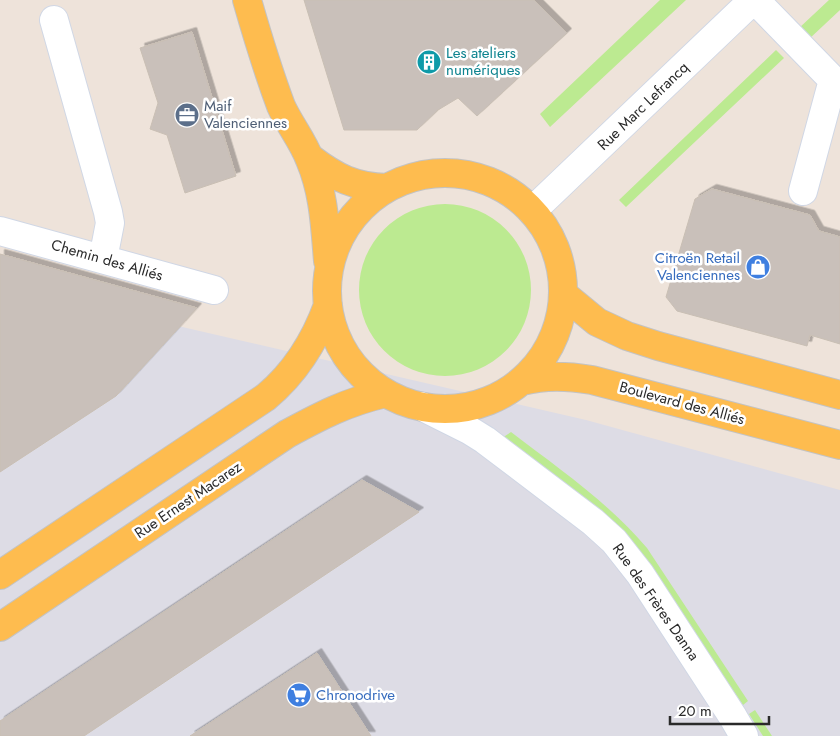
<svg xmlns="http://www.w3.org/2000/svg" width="840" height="736" viewBox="0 0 840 736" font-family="Jost,sans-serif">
<defs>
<filter id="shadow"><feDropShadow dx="4.5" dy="-4.5" stdDeviation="0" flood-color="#0004"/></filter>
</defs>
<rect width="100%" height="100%" fill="#eee3da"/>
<!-- industrial -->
<path fill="#dddce5" d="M0,285L586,420L840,490V736H0Z"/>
<!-- green -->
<path fill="#bcea91" d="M660,0H686L550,127L540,114Z
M829,0H840V10L808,40L798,29Z
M776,50L784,58L626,207L619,200Z
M359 290a86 86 0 1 1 172 0a86 86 0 1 1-172 0Z
M511,432C558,468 608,502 647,548L748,701L743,705L627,536L502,438Z
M755,710L772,736H763L749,714Z"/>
<!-- building -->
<path fill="#c9c0ba" stroke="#c9bfb4" filter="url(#shadow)" d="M304,0H534L567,33L477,116L458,98L438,110L417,130H344Z
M192,32L236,176L185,193L167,135L150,129L158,103L140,48Z
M712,189L810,215L819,231L840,237V344L810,335L807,346L677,311L666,297L695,199Z
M0,254L197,308L116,396L0,472Z
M362,480L419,512L84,736H0V721Z
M317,653L371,736H190Z"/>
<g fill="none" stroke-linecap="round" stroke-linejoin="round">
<defs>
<path id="minor" d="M755,0L833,80
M54,20L108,212L110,223L103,259
M803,191L833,80L840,82
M532,211L753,0
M0,231L214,290
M421,406L469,430L485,440L593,522L614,541L640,574L733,717L744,736"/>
<path id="major" d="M247,0C257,35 268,71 281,106C289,124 303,141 310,160C324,193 325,226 328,261
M310,158C336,178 355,187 387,188
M327 291a118 118 0 1 1 236 0a118 118 0 1 1-236 0Z
M563,294L597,322L627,336L658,346L840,395
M522,381C546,375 567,376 592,380L840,445
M0,575L266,397C296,372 315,341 328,305
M0,627L287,434C322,415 347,402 386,393"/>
</defs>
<!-- minor casing -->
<use href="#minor" stroke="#d0d7e5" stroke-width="30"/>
<!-- major casing -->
<use href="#major" stroke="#c3c3c3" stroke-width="30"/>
<!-- minor -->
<use href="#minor" stroke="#fff" stroke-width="28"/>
<!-- major -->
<use href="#major" stroke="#febc4f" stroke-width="28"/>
</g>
<!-- icons -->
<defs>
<symbol id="building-disc" viewBox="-11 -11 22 22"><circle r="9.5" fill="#0f9aa8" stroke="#fff"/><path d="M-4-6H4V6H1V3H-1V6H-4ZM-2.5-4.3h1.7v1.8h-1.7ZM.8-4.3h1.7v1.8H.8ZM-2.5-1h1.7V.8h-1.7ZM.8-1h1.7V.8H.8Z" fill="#fff"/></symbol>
<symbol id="office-disc" viewBox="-11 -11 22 22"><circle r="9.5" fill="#5c6f8a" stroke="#fff"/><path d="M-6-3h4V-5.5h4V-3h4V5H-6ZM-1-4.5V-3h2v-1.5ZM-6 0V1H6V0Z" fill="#fff"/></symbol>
<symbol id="shop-disc" viewBox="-11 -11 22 22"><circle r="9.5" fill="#3f7fe0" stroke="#fff"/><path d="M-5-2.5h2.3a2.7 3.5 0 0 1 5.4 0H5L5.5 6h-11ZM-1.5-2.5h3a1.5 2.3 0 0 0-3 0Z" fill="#fff"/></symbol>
<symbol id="supermarket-disc" viewBox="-11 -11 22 22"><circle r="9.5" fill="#3f7fe0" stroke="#fff"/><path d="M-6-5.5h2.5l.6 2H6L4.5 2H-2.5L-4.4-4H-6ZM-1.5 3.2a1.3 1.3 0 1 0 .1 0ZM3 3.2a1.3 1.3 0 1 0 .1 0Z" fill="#fff"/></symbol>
</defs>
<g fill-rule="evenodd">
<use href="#building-disc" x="415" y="48" width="28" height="28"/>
<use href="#office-disc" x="173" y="101" width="28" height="28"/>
<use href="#shop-disc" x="744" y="253" width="28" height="28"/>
<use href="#supermarket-disc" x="285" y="681" width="28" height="28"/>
</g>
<g text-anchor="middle" stroke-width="5" stroke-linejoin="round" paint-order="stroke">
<!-- culture labels -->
<g font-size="15" fill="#0d838f" stroke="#fff" text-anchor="start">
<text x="446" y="58">Les ateliers<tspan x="446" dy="17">numériques</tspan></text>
</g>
<!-- service labels -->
<g font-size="15" fill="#4e5e75" stroke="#fff" text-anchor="start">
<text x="204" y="111">Maif<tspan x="204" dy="17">Valenciennes</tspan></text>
</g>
<!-- street labels -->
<g font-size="15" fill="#2a2a2a" stroke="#fff">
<text transform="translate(643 106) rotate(-44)" y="5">Rue Marc Lefrancq</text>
<text transform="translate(107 260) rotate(16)" y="5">Chemin des Alliés</text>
<text transform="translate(682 403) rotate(15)" y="5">Boulevard des Alliés</text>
<text transform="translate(188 500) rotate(-34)" y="5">Rue Ernest Macarez</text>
<text transform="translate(656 602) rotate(55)" y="5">Rue des Frères Danna</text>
</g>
<!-- shop labels -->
<g font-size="15" fill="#366cbe" stroke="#fff" text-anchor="end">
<text x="740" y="263">Citroën Retail<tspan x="740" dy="17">Valenciennes</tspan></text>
<text x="316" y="700" text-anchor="start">Chronodrive</text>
</g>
</g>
<!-- scale -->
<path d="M670 716v8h99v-8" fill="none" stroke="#2a2a2a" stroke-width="2.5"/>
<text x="678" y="716" font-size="15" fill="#2a2a2a" stroke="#ffffff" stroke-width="4" paint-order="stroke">20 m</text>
</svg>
